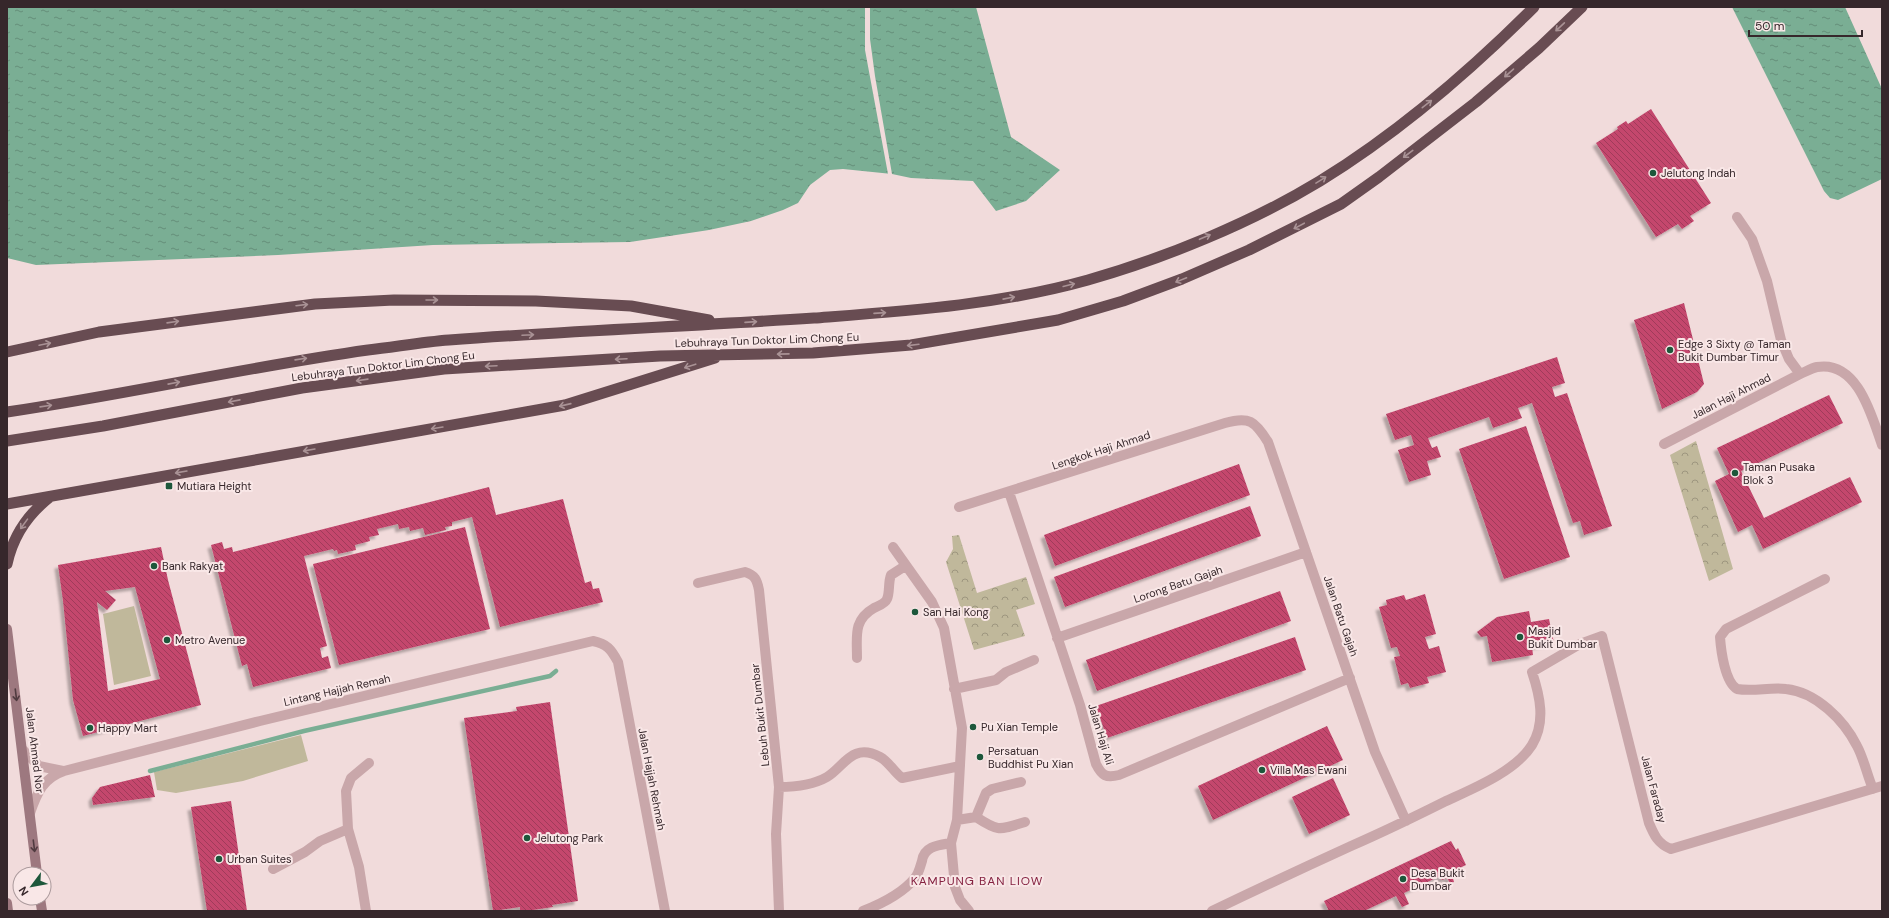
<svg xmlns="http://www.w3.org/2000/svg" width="1889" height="918" viewBox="0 0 1889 918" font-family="'DM Sans',sans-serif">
<defs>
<pattern id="forest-crowns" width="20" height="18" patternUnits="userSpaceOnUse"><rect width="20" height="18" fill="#c0b89b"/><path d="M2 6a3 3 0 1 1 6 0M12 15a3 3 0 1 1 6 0" fill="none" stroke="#9d967f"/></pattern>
<pattern id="water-ripples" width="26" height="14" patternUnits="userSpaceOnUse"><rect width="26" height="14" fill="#7aae94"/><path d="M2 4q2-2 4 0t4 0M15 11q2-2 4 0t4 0" fill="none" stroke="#658e79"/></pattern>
<pattern id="building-back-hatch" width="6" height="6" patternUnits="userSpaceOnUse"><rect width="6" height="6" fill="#c4466d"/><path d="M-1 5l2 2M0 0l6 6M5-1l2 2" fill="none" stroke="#a03a5a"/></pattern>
<filter id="shadow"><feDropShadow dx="-3.5" dy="3.5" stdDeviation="1" flood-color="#0004"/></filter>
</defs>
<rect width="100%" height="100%" fill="#f1dbdb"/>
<!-- forest -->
<path fill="url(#forest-crowns)" d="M1696,441L1733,569L1709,581L1670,455Z
M959,535L977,593L1026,577L1035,604L1016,610L1025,636L974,650L946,562L953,549L952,536Z"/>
<!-- garden -->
<path fill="#c0b89b" d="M134,606L151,676L114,685L103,614Z
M301,735L308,761L243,781L176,793L157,790L154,772Z"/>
<!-- water -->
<path fill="url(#water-ripples)" d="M7,7H976L1011,137L1060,170L1026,201L996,211L973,181L911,178L892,174L843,169L830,170L810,185L798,203L783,210L751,221L709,230L630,242L433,245L278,255L36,265L7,258Z
M1732,7H1845L1882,89V179L1838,200L1830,198L1824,191Z"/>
<!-- pier -->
<path fill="#f1dbdb" d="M865,7H870V39L875,76L892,174H888L865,50Z"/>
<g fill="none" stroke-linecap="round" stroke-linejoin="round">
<!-- stream -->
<path stroke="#7aae94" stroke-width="4.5" d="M150,771L304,731L550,676L556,671"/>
</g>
<!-- building -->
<path fill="url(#building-back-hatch)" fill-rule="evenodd" filter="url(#shadow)" d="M1651,109L1711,203L1690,216L1694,221L1682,229L1678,224L1656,237L1596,143L1618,129L1617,127L1626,121L1628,124Z
M1684,303L1704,384L1697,392L1662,409L1634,320Z
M1557,357L1565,383L1552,387L1555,397L1567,393L1612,526L1584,535L1580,521L1573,523L1532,403L1518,408L1522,418L1493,428L1489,417L1428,438L1432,448L1437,446L1441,457L1427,461L1431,475L1409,482L1398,450L1414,445L1411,435L1395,440L1386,414Z
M1829,395L1843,423L1741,471L1764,518L1850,477L1862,502L1763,549L1752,525L1738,532L1715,481L1729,474L1717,448Z
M1526,426L1570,557L1504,579L1459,449Z
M1239,464L1250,495L1055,566L1044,535Z
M489,487L496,515L563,499L585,583L591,581L593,589L599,588L603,602L500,627L472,517L452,522V526L445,527L446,530L425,535L423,528L410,531L409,527L399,529L398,524L377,529L379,535L369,537L370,541L355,545L356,550L338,554L337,550L334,551L333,549L304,556L327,646L320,648L322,658L328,656L331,668L253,687L247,664L242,666L211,545L222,542L224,549L232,547L233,552Z
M1250,506L1261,536L1065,607L1054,577Z
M465,527L490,629L339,665L313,564Z
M161,547L168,580L201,705L83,736L73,700L63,601L58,565ZM135,587L160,679L108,691L97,602L107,610L116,600L105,591Z
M1280,591L1291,621L1097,691L1086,660Z
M1425,594L1436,634L1425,637L1429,649L1439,646L1446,672L1427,677L1429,683L1410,688L1408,683L1401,685L1394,657L1400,656L1397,647L1391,648L1379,607L1387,605L1386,600L1404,595L1406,600Z
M1529,611L1531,622L1549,619L1554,643L1532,647L1533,655L1492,662L1487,636L1481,637L1477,632L1497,617Z
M1295,637L1306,670L1107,738L1096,706Z
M550,702L578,901L552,905L553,907L526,911H520V907L493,911L464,718L517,711L516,707Z
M1327,726L1343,760L1213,820L1198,786Z
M150,775L155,797L93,805L92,798L100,787Z
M1333,778L1350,815L1309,834L1292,797Z
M231,801L247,911H207L191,807Z
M1451,841L1456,850L1458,848L1466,865L1451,872L1454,882L1450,883L1447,878L1442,880L1440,876L1404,893L1409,904L1402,907L1396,896L1364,911H1327L1328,909L1324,901Z"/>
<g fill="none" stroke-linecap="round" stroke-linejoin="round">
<!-- minor -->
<path stroke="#c9a7aa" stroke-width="10" d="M1737,217L1752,239L1767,281L1781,340L1789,359L1800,374
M1664,444L1800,374C1805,372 1812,368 1817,367C1858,360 1872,417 1882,445
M1009,492L1080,705L1096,764C1102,776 1106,778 1119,775L1350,678
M959,507L1225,423C1249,416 1255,421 1268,442L1375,752L1406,821
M893,547L932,602L944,628L962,728L957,820L951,843L955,887L960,900L969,911
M1825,579L1726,629L1720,637C1721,651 1725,682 1737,689C1753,692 1770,687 1786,689C1816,692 1844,720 1857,746C1864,759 1867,775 1873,789
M698,583L745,572C755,575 757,580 759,590L779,787L776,834L779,911
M1057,638L1306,552
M857,658C857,636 853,620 874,608C878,606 885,604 887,599C890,593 888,582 891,575L905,566
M954,689L996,680L1006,672L1034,660
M23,750L39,766L63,771
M779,787C795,787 813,785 827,777C844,767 852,742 880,757C889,762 894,772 902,778L960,766
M30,813C37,793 43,778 64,771L260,721L593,641C607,644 611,649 618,662L665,911
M976,817L986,793L992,789L1021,782
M957,820L976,817C999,832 999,830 1025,822
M273,869L305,852L320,841L348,829
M366,911L359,867L348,829L346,791L351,778L369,763
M863,911C881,904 902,894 915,878C919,873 920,867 922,861C924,846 939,845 951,843
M1212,911C1258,889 1305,867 1351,846C1383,832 1414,817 1444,802C1472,789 1515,772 1532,745C1546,722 1540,696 1532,672L1580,644L1602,636L1649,823C1654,835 1658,844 1671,849L1882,786"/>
<!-- secondary -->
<path stroke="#9d787f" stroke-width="10" d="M7,629L37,874
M40,898L42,911
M7,903L8,911"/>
<!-- trunk -->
<path stroke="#684c52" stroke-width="11" d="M7,352L99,332L315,304L394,300L536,301L631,306L709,320
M7,412C128,394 247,367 368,350C395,347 422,342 449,340C571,331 693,326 814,318C906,311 999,305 1088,280C1165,258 1251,223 1320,181C1398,133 1469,72 1534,7
M7,441L103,426L302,388L444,369L660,356L813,353L911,345L1058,320L1123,301L1182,279L1249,250L1341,204L1379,177L1476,102L1539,48L1582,7
M7,504L565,405L715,358
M7,564C13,536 28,514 50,497"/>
</g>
<!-- one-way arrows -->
<defs><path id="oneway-shaft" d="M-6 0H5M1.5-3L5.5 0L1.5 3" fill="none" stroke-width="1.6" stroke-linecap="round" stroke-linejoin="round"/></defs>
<g stroke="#a99295">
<use href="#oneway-shaft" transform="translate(1560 27) rotate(137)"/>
<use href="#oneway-shaft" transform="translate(1509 73) rotate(139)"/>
<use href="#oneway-shaft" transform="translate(1427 104) rotate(-38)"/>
<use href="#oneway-shaft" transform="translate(1408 154) rotate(143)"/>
<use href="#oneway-shaft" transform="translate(1321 180) rotate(-32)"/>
<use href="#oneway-shaft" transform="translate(1299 226) rotate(152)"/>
<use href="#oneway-shaft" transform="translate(1205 237) rotate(-23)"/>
<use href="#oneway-shaft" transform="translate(1181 280) rotate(158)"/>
<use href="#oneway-shaft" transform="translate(1069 285) rotate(-14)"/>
<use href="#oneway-shaft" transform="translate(1009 298) rotate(-11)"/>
<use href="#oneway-shaft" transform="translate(432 300)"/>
<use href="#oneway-shaft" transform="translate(302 305) rotate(-7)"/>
<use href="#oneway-shaft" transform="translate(880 313) rotate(-4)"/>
<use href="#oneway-shaft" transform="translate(173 322) rotate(-8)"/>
<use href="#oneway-shaft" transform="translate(751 322) rotate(-4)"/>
<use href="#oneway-shaft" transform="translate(528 335) rotate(-3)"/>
<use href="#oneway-shaft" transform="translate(45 344) rotate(-12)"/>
<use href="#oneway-shaft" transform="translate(913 345) rotate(173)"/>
<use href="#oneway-shaft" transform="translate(783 354) rotate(179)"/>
<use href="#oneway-shaft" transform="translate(301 359) rotate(-8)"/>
<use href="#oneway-shaft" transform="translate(621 359) rotate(177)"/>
<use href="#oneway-shaft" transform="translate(491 366) rotate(177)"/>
<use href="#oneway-shaft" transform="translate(690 366) rotate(162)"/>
<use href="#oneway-shaft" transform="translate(362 380) rotate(172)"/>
<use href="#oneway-shaft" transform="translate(174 383) rotate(-11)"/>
<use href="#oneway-shaft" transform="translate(234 401) rotate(169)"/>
<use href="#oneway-shaft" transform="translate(565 405) rotate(167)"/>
<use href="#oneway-shaft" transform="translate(46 406) rotate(-8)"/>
<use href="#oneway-shaft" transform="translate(437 428) rotate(171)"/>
<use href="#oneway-shaft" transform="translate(309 450) rotate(170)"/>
<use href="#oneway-shaft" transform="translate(181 472) rotate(170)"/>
<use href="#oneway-shaft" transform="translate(24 524) rotate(126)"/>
</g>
<g stroke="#503b40">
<use href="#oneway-shaft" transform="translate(16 695) rotate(83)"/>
<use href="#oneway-shaft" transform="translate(34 846) rotate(83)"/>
</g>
<!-- markers -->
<g fill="#1d573b" stroke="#f9e7e7" stroke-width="1.5">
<circle cx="1653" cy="173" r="4"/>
<circle cx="1670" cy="350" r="4"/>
<circle cx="1735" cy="473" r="4"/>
<rect x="165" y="482" width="8" height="8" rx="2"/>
<circle cx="154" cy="566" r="4"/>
<circle cx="915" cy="612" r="4"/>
<circle cx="1520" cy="637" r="4"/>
<circle cx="167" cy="640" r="4"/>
<circle cx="973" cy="727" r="4"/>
<circle cx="90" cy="728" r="4"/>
<circle cx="980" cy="757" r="4"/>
<circle cx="1262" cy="770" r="4"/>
<circle cx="527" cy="838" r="4"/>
<circle cx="219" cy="859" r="4"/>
<circle cx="1403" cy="879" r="4"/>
</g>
<g text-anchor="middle" stroke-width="4" stroke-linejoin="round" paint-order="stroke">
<!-- poi labels -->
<g font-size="11" fill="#36272b" stroke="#f9e7e7" text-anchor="start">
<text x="1661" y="177">Jelutong Indah</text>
<text x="1678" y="348">Edge 3 Sixty @ Taman<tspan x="1678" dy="13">Bukit Dumbar Timur</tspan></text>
<text x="1743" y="471">Taman Pusaka<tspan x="1743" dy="13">Blok 3</tspan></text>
<text x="177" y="490">Mutiara Height</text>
<text x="162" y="570">Bank Rakyat</text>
<text x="923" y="616">San Hai Kong</text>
<text x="1528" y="635">Masjid<tspan x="1528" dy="13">Bukit Dumbar</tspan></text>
<text x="175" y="644">Metro Avenue</text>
<text x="981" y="731">Pu Xian Temple</text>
<text x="98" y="732">Happy Mart</text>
<text x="988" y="755">Persatuan<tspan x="988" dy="13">Buddhist Pu Xian</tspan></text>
<text x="1270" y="774">Villa Mas Ewani</text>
<text x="535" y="842">Jelutong Park</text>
<text x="227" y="863">Urban Suites</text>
<text x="1411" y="877">Desa Bukit<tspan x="1411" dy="13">Dumbar</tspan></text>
</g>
<!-- street labels -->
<g font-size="11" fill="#36272b" stroke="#f9e7e7">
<text transform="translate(767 340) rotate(-2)" y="4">Lebuhraya Tun Doktor Lim Chong Eu</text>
<text transform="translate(383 366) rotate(-7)" y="4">Lebuhraya Tun Doktor Lim Chong Eu</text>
<text transform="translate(1731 396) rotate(-27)" y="4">Jalan Haji Ahmad</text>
<text transform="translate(1101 450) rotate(-18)" y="4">Lengkok Haji Ahmad</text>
<text transform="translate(1178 584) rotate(-19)" y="4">Lorong Batu Gajah</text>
<text transform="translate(1341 616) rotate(71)" y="4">Jalan Batu Gajah</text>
<text transform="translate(337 690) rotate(-13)" y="4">Lintang Hajjah Remah</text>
<text transform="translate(760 715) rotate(-96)" y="4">Lebuh Bukit Dumbar</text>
<text transform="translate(1101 734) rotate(73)" y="4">Jalan Haji Ali</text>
<text transform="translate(35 750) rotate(83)" y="4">Jalan Ahmad Nor</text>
<text transform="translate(652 779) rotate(79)" y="4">Jalan Hajjah Rehmah</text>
<text transform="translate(1654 789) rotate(75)" y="4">Jalan Faraday</text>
</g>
<!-- neighbourhood labels -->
<g font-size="12" letter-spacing="1" fill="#842140" stroke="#f9e7e7">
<text x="977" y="885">KAMPUNG BAN LIOW</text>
</g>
</g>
<!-- border -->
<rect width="1889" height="918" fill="none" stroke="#36272b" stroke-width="16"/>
<!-- north arrow -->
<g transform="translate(32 886) rotate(238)"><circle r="19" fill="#f9e7e7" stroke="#ab9a9c"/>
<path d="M0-3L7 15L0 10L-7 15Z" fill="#1d573b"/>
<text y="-6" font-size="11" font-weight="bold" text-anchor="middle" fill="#36272b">N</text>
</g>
<!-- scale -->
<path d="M1749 30v6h113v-6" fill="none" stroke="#36272b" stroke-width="2"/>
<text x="1755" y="30" font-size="12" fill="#36272b" stroke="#f9e7e7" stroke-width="3" paint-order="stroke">50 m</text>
</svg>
